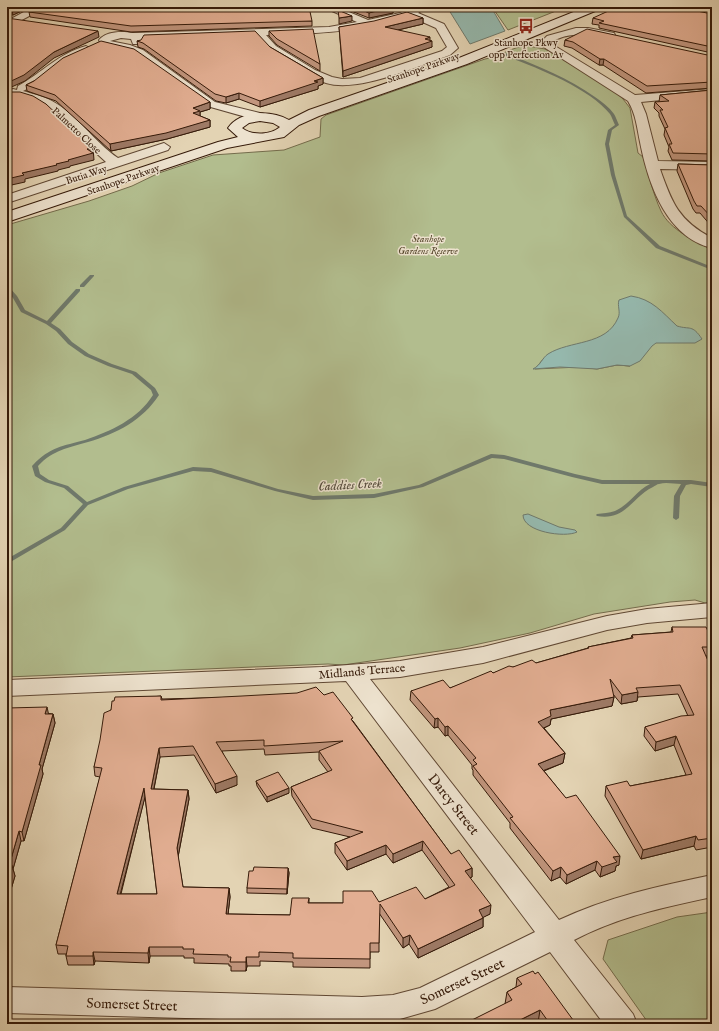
<svg xmlns="http://www.w3.org/2000/svg" width="719" height="1031" viewBox="0 0 719 1031" font-family="'IM FELL English',serif">
<rect width="100%" height="100%" fill="#e3d3b3"/>
<filter id="stains"><feTurbulence type="fractalNoise" baseFrequency=".005" numOctaves="4"/><feColorMatrix values="0 0 0 0 .2 0 0 0 0 .09 0 0 0 0 .02 0 0 0 .5 -.17"/></filter>
<radialGradient id="worn" r=".72"><stop offset=".6" stop-color="#630" stop-opacity="0"/><stop offset="1" stop-color="#630" stop-opacity=".3"/></radialGradient>
<!-- green -->
<path fill="#b2bd8e" stroke="#746c4c" fill-rule="evenodd" d="M492,7H566L508,30Z
M528,46L545,49L612,89L623,99L630,108L638,153L643,157C649,175 653,194 661,211C670,230 694,240 712,250V603H705L695,600L670,602L594,614L530,633L460,648L343,665L328,664L7,677V225L89,201L132,186L159,173L213,155L284,150L320,137L321,119L326,115L485,59C500,57 512,46 528,46ZM544,358L630,366L617,365L597,369L580,367L535,369Z
M712,912V1024H649L603,959L608,940L677,917Z"/>
<!-- water -->
<path fill="#95b8ad" stroke="#6f796b" d="M447,7H491L505,31L470,44Z
M631,296C652,299 662,312 677,326C690,330 692,324 702,339L695,343H656L652,346L640,361L630,366L617,365L597,369L560,367L533,369C541,365 542,358 548,354C570,340 606,346 618,318C621,312 617,306 619,300Z
M528,514L559,527L575,530L577,532C565,538 523,532 523,515Z"/>
<g fill="none" stroke-linecap="round" stroke-linejoin="round">
<!-- stream -->
<path fill="#6f796b" fill-rule="evenodd" d="M501,52H503C535,65 567,77 595,97C602,102 609,107 614,114C616,117 617,121 619,125L612,130L609,144L615,175L627,216L660,246L712,267V270L656,248L624,217L611,175L605,144L608,130L615,125C613,121 612,117 610,114C589,87 532,66 501,54Z
M90,275H94V276L84,287H80V285Z
M7,287H9L17,296L25,310L47,321L76,289H80V291L51,323L60,329L72,342L89,354L112,364L136,372L155,388L159,395C143,420 116,434 88,442C68,448 53,450 38,466L40,474L49,480L68,486L87,502L124,487L193,467L211,468L278,489L313,496L374,494L419,485L491,454L504,455L575,474L602,480H691L712,483V487L691,484L686,485L680,496L679,518L676,520L673,518L674,496L681,484C674,484 666,482 659,484C657,484 655,486 653,487C632,497 626,521 597,516L596,515L597,514C603,513 609,513 615,511C629,505 637,490 650,484H602L572,477L504,459L492,458L423,487L374,498L313,500L275,491L211,472L193,471L128,489L88,505L65,530L7,564V559L61,528L83,504L64,488L45,482L35,476L32,466L33,465C50,447 63,446 85,440C111,431 138,419 153,395L151,390L132,374L108,366L85,356L68,344L56,331L46,324L21,312L13,298L7,291Z"/>
<defs>
<path id="street" d="M33,7H46L18,22L14,23L9,20Z
M323,7H337L368,20L400,13L414,7H427L418,13L444,24L458,48L450,55C417,66 359,93 326,83C313,79 302,71 291,64C277,56 263,49 256,35L143,39L141,44H133L131,39L121,38L110,41L130,45L143,50L215,102L264,114L266,117L264,120L260,121L207,106L135,54L124,50L102,46L99,40C106,31 122,31 133,33L329,27L357,22ZM409,16L436,28L447,47L442,51L360,78L342,79L332,77L315,70L276,46L266,35C314,34 362,32 409,16Z
M576,28H588L614,33L615,35L610,38C590,34 568,31 550,43L635,95L712,89V95L641,102L646,114L658,161L712,162V170L660,169C672,203 679,221 712,238V248C666,237 648,183 640,142C637,128 636,114 628,101L539,44L547,36Z
M86,46L91,49L90,51L63,63L39,83L23,91C33,94 43,96 52,101C78,115 94,142 118,158L164,143L170,147L168,150L7,203V195L106,162L47,108L34,101L9,94L7,92L13,89L17,90L18,86C42,73 59,53 86,46Z
M712,603V617L647,623L607,630L483,663L400,677L370,679L559,920C608,897 659,886 712,875V897C662,908 621,916 574,940L633,1014L637,1024H604L550,952L435,1009L393,1021L362,1023L7,1013V987L362,997L393,995L420,988L535,932L346,681L7,696V680L322,667L400,661L483,647L607,616L647,609Z"/>
<path id="secondary" d="M586,7H601L600,9L467,64L319,116L299,125L284,137L227,148L7,222V212L218,142L238,137L228,128C241,110 271,110 289,120L309,110L459,58ZM260,121L273,123L280,127C271,135 252,136 242,128L249,123Z
M677,7H698L712,10V16L678,9Z"/>
</defs>
<!-- street casing -->
<use href="#street" stroke="#604834" stroke-width="2"/>
<!-- secondary casing -->
<use href="#secondary" stroke="#351a09" stroke-width="2"/>
<!-- street -->
<use href="#street" fill="#ede2ce" fill-rule="evenodd"/>
<!-- secondary -->
<use href="#secondary" fill="#ede2ce" fill-rule="evenodd"/>
</g>
<!-- wall -->
<path fill="#c2967e" stroke="#351a09" fill-rule="evenodd" d="M7,7H30L13,15H7Z
M341,7H398L393,9V13L369,18Z
M692,7H712V11Z
M29,12L312,21V26L131,32L30,17Z
M712,14V53L599,28V25L592,24L593,18Z
M423,18V24L398,30L430,40L432,47L343,77L339,27Z
M269,31L320,64V71L277,45L269,36Z
M565,40L712,56V88L646,93L603,65H599L572,48L564,46Z
M137,41L270,47L323,78V84L318,86V89L260,107L239,99L226,103L216,101L144,49L138,47Z
M34,81L210,102V109L200,112V116L210,120V127L167,139L111,151L56,101L27,91L26,85Z
M712,90V161L672,160L668,151L669,147L664,135L665,129L659,116V113L654,108L655,102H659L660,95Z
M678,164L712,165V227L700,213H696L693,209L677,171Z
M672,627L712,639V656H706L712,670V847L696,850L694,846L641,859L605,796L606,786H630L686,775L674,745L655,751L644,736L645,727L688,716L678,694L638,697L637,701L621,704L613,694L614,697L612,706L551,719L550,725L544,728L565,753L563,763L544,771L619,865L616,866L615,871L600,877L595,870L566,884L560,877L551,881L510,828V823L473,775V770L472,769V765L448,735L445,736L438,727L434,728L410,700L411,691L450,688L493,673L513,667L536,663L588,648V647L631,638L632,635L671,632Z
M324,695L353,721L451,854L472,868V877L470,878L490,914L483,917V927L418,958L409,944L403,948L379,913V952H370V968L293,967V962L260,961V966H247L246,971H231V966H229V964L194,963V958H184V956H150L149,963L95,961L94,965H68L66,956V954H58L56,945L100,777L95,776L94,767L111,710L114,701L161,696L162,699ZM264,749L265,755L319,752V760L328,772L291,787L292,796L312,828L350,837L335,843V853L347,870L386,854L393,863L422,850L449,887L425,899L379,902L343,903H309V898L290,915L228,914L230,897L229,888L183,887L178,857L189,799L188,790L154,789L160,757L194,755L216,793L237,785L222,751ZM145,797L157,894H121L142,808Z
M7,708L53,714L55,723L42,769L43,774L24,841H21L13,869L15,876L9,896H7Z
M256,781L289,793L267,802L257,786Z
M288,868L289,873L287,894L247,893V888L253,871Z
M517,978L576,1024H538L505,1004L507,992L516,987Z"/>
<!-- shaded-wall -->
<path fill="#9e7a66" stroke="#351a09" d="M18,7H30L13,15L12,10Z
M387,7H398L393,9V13L369,18V13Z
M352,16V21L339,24V18Z
M423,18V24L385,33V27Z
M98,31L99,37L54,58L25,81L7,89V83L54,52Z
M430,37V41H432V47L343,77V71Z
M600,59H604L603,65H599Z
M323,78V84L318,86V89L260,107V101Z
M239,93V99L226,103V97Z
M210,102V109L200,112V117L194,120L193,108Z
M210,120V127L167,139L111,151L110,144Z
M93,148L94,160L70,166V167L58,170V171L25,179V182L7,186V179L22,173L56,164L68,160L87,149Z
M638,692L637,701L621,704L622,695Z
M614,697L612,706L551,719L550,725L537,731L538,722L550,710Z
M47,707L49,716L45,714Z
M53,714L55,723L42,769L43,774L24,841L22,832L39,765Z
M438,718V727L434,728L435,719Z
M448,726V735L445,736V727Z
M676,736L674,745L655,751L656,742Z
M159,748L160,757L152,798L151,789Z
M565,753L563,763L537,773L538,764Z
M237,776V785L216,793L215,784Z
M144,788L145,797L118,903L117,894Z
M289,788V793L267,802V797Z
M188,790L189,799L178,857L177,848Z
M19,831L21,841L13,869L15,876L9,896L7,885L9,866Z
M696,836L694,846L641,859L643,850Z
M423,841L422,850L393,863V854Z
M386,845V854L347,870V861Z
M620,856L619,865L616,866L615,871L600,877L602,867L613,857Z
M597,861L595,870L566,884L567,875Z
M561,867L560,877L551,881L553,871Z
M288,868L289,873L287,894V889Z
M472,868V877L464,880L465,871Z
M229,888L230,897L227,923L226,914Z
M491,905L490,914L478,920L479,910Z
M483,918V927L418,958V949Z
M410,935L409,944L403,948V938Z
M149,947L150,956L149,963L148,953Z
M93,952L95,961L94,965L93,956Z
M246,957L247,966L246,971Z
M540,1010L538,1023L536,1024H512Z"/>
<!-- building -->
<path fill="#e2ae92" stroke="#351a09" fill-rule="evenodd" d="M7,7H18L12,10H7Z
M38,7H309L312,21L131,26L29,12Z
M355,7H393L369,13Z
M617,7H677L712,14V47L599,23L604,21L593,18Z
M338,10L352,16L339,18Z
M407,12L423,18L385,27L430,37L425,39L432,41L343,71L339,27L374,21Z
M7,18L98,31L54,52L24,75L7,83Z
M313,29L320,64L277,39L269,31Z
M587,29L712,56V82L647,86L604,59H600L573,42L565,40Z
M255,31L270,47L323,78L314,81L318,82L260,101L239,93L226,97L215,94L143,43L137,41L141,40L144,35Z
M101,41L134,49L210,102L193,108L200,111L193,113L210,120L166,133L110,144L55,95L26,85L34,81L63,58Z
M712,90V154L673,153L669,144H672L665,128L668,127L660,110H663L655,102L669,101L660,95Z
M7,92H20L33,96L46,104L93,148L87,149L93,153L68,160L69,161L56,164L57,165L22,173L24,175L7,179Z
M678,164L712,165V218L701,206H697L694,201Z
M672,627H706L712,639V647H702L712,670V677L710,678L712,682V838L698,840L696,836L643,850L606,786L627,781L630,786L692,774L676,736L656,742L645,727L681,716L694,715L680,685L636,688L638,692L622,695L610,679L614,697L550,710L551,716L538,722L565,753L538,764L566,798L576,795L620,856L613,857L617,862L602,867L597,861L567,875L561,867L553,871L510,818L513,817L473,766L477,764L473,760L476,758L448,726L445,727L438,718L435,719L411,691L443,680L450,688L491,671L493,673L509,666L513,667L532,660L536,663L589,648L588,647L633,638L632,635L673,632Z
M316,687L324,695L333,692L353,718L351,719L451,854L459,850L472,868L465,871L491,905L479,910L483,918L418,949L410,935L403,938L380,904L379,943H370V959L293,958V953L259,952V957H246V962H230L231,957H228V955L193,954L194,949H183V947H149L148,953L93,952V956H66L68,946L56,945L102,768L94,767L100,740L104,713L111,710L112,701H114L115,697L161,696V700L242,696L297,693ZM264,740V746L343,741L319,751L332,770L291,787L312,819L363,832L335,843L347,861L386,845L393,854L423,841L455,885L425,899L416,887L379,902L372,891H343V903H308L309,898H292L290,915L226,914L229,888L183,887L177,848L188,790L151,789L159,748L193,746L215,784L237,776L216,742ZM144,788L157,894H117Z
M47,707L45,714H53L39,765H41L22,832L19,831L9,866H13L7,885V708Z
M278,772L289,788L267,797L256,781Z
M254,867L288,868L287,889L247,888L249,871H253Z
M533,971L535,974L538,972L576,1024H550L540,1010L512,1024H464L512,1000L507,992L522,984L517,978Z
M86,1020H112L111,1024H86Z"/>
<!-- icons -->
<defs>
<symbol id="bus-bare" viewBox="-9 -9 18 18"><path d="M-5-6H5V4H4V6H2V4H-2V6H-4V4H-5ZM-3.5-4V0h7V-4ZM-3.5 1.2v1.5H-2V1.2ZM2 1.2v1.5H3.5V1.2Z" fill="#8f2418" stroke="#ede2ce" stroke-width="2.5" paint-order="stroke"/></symbol>
</defs>
<g fill-rule="evenodd">
<use href="#bus-bare" x="515" y="15" width="22" height="22"/>
</g>
<g text-anchor="middle" stroke-width="3" stroke-linejoin="round" paint-order="stroke">
<!-- far-poi labels -->
<g font-size="10" fill="#351a09" stroke="#ede2ce">
<text x="526" y="46">Stanhope Pkwy<tspan x="526" dy="12">opp Perfection Av</tspan></text>
</g>
<!-- far-street labels -->
<g font-size="10" fill="#351a09" stroke="#ede2ce">
<text transform="translate(423 67) rotate(-19)" y="4">Stanhope Parkway</text>
<text transform="translate(77 130) rotate(43)" y="4">Palmetto Close</text>
<text transform="translate(86 174) rotate(-18)" y="4">Butia Way</text>
<text transform="translate(123 179) rotate(-19)" y="4">Stanhope Parkway</text>
</g>
<!-- far-park labels -->
<g font-size="10" font-style="italic" fill="#5a4b31" stroke="#ede2ce">
<text x="428" y="242">Stanhope<tspan x="428" dy="12">Gardens Reserve</tspan></text>
</g>
<!-- street labels -->
<g font-size="12" fill="#351a09" stroke="#ede2ce">
<text transform="translate(362 671) rotate(-5)" y="4">Midlands Terrace</text>
</g>
<!-- water labels -->
<g font-size="13" font-style="italic" fill="#52493a" stroke="#ede2ce">
<text transform="translate(350 484) rotate(-3)" y="5">Caddies Creek</text>
</g>
<!-- near-street labels -->
<g font-size="14" fill="#351a09" stroke="#ede2ce">
<text transform="translate(454 804) rotate(52)" y="5">Darcy Street</text>
<text transform="translate(462 981) rotate(-25)" y="5">Somerset Street</text>
<text transform="translate(132 1004) rotate(2)" y="5">Somerset Street</text>
</g>
</g>
<!-- margin -->
<rect width="719" height="1031" fill="none" stroke="#e3d3b3" stroke-width="24"/>
<rect x="8" y="8" width="703" height="1015" fill="none" stroke="#351a09" stroke-width="2"/>
<rect x="12" y="12" width="695" height="1007" fill="none" stroke="#351a09"/>
<rect width="100%" height="100%" filter="url(#stains)"/>
<rect width="100%" height="100%" fill="url(#worn)"/>
</svg>
